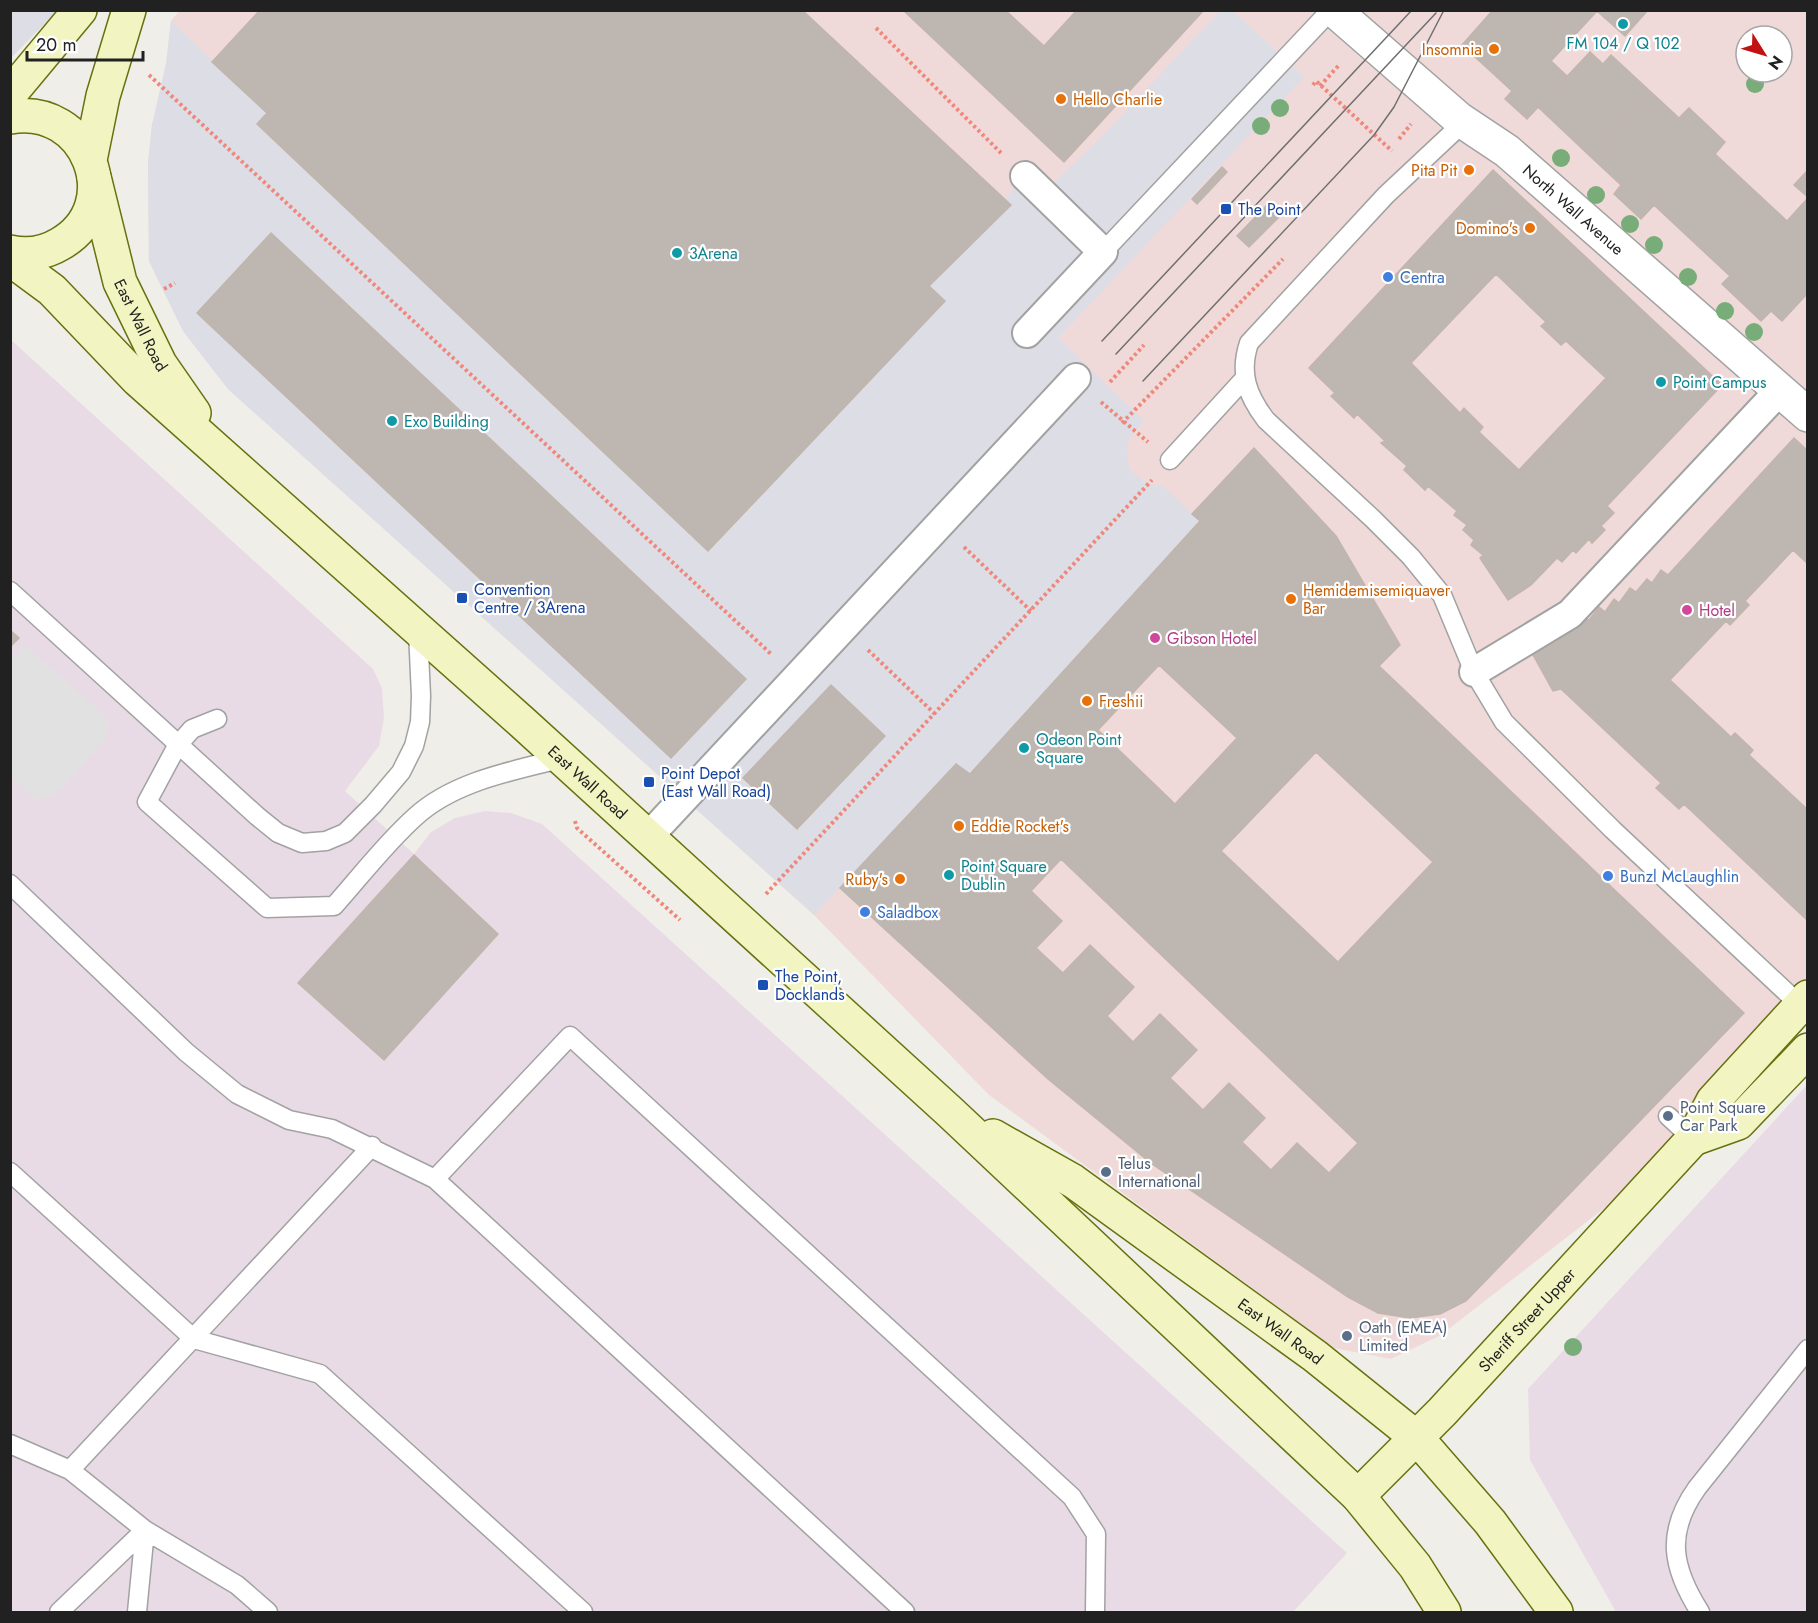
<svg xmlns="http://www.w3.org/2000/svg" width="1818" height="1623" viewBox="0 0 1818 1623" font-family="Jost,sans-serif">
<rect width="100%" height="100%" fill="#f0eee8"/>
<!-- commercial -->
<path fill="#efdad9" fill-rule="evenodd" d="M179,11H1807V1014L1693,1139L1441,1335L1391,1359L1334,1348L989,1095L814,915L228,389L183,331L149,261L148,163L152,125L166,64L171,21ZM1746,36H1782V72H1746Z"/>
<!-- industrial -->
<path fill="#e9dbe6" d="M10,339L373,669L382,688L384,718L379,746L345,791L414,854L431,832L455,818L485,811L511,813L542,824L1347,1553L1293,1612H11Z
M1807,1085V1612H1616L1530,1460L1528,1389Z"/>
<!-- parking -->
<path fill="#e1e1e1" d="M25,645L108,719L105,740L56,794L35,800L11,776V661Z"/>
<!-- plaza -->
<path fill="#dddde6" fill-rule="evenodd" d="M11,10L57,11L11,58L10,11Z
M1220,11H1233L1304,77L1058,338L1144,421L1130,437L1127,447L1129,469L1148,485L1163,486L1200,521L970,774L956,764L814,915L228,389L183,331L149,261L148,163L152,125L166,64L171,21L267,113L257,125L708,551L944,301L929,286L1010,205L1005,199L1028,172L1050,186L1097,142ZM271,234L746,678L672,758L197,313ZM831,686L797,829H796L743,778Z"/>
<!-- building -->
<path fill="#beb7b1" stroke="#c1b5ac" stroke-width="1.5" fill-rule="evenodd" d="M260,10H802L1011,205L929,286L945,301L708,551L257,124L267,113L212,62Z
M903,10H1005L1044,46L1077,10H1204L1064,162Z
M1493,10H1546L1574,36L1551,61L1567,76L1527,119L1505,99L1512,91L1462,45Z
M1546,10H1648L1625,36L1597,11L1574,36Z
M1590,52L1603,64L1611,55L1652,93L1592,158L1538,107Z
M1652,93L1679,118L1689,108L1725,142L1715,154L1787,221L1808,198V293L1782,321L1771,311L1761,321L1722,284L1730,276L1654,205L1641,219L1614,194L1621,185L1592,158Z
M1222,167L1227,172L1197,204L1192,199Z
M1493,170L1722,385L1607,506L1614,513L1601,526L1605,530L1592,543L1589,539L1576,553L1573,550L1562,562L1557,558L1531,585L1508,600L1480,558L1483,555L1471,545L1474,540L1463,530L1467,525L1454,515L1457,511L1428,486L1425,490L1404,470L1407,466L1381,443L1385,441L1357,414L1354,418L1331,396L1335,393L1309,368ZM1496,274L1546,322L1541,326L1561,345L1566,341L1606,378L1519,470L1479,432L1483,427L1464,408L1460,413L1411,363Z
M1808,170V197L1794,185Z
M1268,204L1280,216L1249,247L1237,236Z
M271,233L746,679L671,758L197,313Z
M1794,438L1808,451V564L1793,550L1745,601L1749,605L1730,625L1726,621L1670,680L1731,737L1735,733L1753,750L1749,755L1808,810V921L1684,804L1679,809L1656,788L1661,783L1561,689L1553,691L1532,653L1568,625L1573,629L1583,616L1589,620L1599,607L1605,612L1614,599L1619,603L1630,588L1636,592L1647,579L1652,583L1661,570L1668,575Z
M1254,448L1336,536L1400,645L1379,666L1744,1013L1466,1301L1440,1314L1410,1318L1378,1313L1348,1297L1152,1164L1048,1079L840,888L956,764L970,774L1200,521L1192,514ZM1159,665L1237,738L1175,804L1098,730ZM1316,752L1433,862L1338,962L1221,851ZM1061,859L1358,1143L1329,1173L1297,1143L1271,1170L1242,1142L1265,1118L1229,1083L1203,1110L1170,1078L1197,1050L1160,1014L1133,1042L1107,1016L1134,987L1090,945L1063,973L1036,948L1062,921L1031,891Z
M10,630L19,638L10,647Z
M831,685L885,736L797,829L743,778Z
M414,855L498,934L384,1060L298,983Z"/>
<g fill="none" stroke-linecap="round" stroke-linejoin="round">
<defs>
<path id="service" d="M1464,122L1386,195L1249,343C1239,373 1247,395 1266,420L1373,519L1411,557L1442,595L1474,672L1504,722L1613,830L1800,1005
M1103,252L1331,10
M1170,460L1244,379
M10,591L257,816L278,833L302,843L326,841L345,833L373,805L401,772L414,746L420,722L421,696L418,631
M217,719L192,729L177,746L147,802L267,908L334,906C360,877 385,844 415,817C453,782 511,771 560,759
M10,884L186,1052L237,1094L289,1120L332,1129L435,1179
M1668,1116L1693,1139
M10,1172L194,1339L320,1374L583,1612
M10,1444L70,1470L145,1530L237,1585L268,1612
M70,1470L372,1146
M59,1612L145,1530
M137,1612L145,1530
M905,1612L435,1179L570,1036L1072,1497L1096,1534L1095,1612
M1700,1612C1672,1568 1665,1533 1697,1488L1808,1349"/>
<path id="pedestrian" d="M1025,176L1103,252L1027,333
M1474,672L1570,614L1780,390
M647,838L1076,378"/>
<g id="minor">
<path id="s1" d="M1334,10L1459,119L1507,151L1808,415"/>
</g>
<g id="secondary">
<path d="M10,94L80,10"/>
<path d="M10,117C87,103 128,205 60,244C45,253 27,256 10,252"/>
<path d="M90,160L103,96L129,10"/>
<path id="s2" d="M94,177L120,282L160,364L194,413"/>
<path id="s3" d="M10,259L52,290L138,380L523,723L950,1112L1358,1496L1415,1566L1444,1612"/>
<path id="s4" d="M993,1136L1073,1181L1315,1356L1417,1438L1490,1522L1556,1612"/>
<path d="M1693,1139L1738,1123L1808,1050"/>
<path id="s5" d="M1358,1496L1442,1412L1693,1139L1713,1101L1808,997"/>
</g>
</defs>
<!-- service casing -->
<use href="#service" stroke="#a2a2a2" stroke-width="21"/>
<!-- pedestrian casing -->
<use href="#pedestrian" stroke="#a2a2a2" stroke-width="32"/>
<!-- minor casing -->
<use href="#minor" stroke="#a2a2a2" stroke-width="36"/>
<!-- secondary casing -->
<use href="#secondary" stroke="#66710f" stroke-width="36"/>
<!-- path -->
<path stroke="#ef877b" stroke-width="4" stroke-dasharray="3 3" stroke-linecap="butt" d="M876,28L1001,153
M149,75L771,654
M1313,85L1316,81L1392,151
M1320,86L1340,64
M1399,139L1411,124
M164,289L175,283
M1110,382L1144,345
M1101,402L1148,442
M1122,423L1283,259
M964,547L1031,611
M868,650L935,714
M575,821L577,828L680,920
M766,894L1152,480"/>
<!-- service -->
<use href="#service" stroke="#fff" stroke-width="18"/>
<!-- pedestrian -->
<use href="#pedestrian" stroke="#fff" stroke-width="28"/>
<!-- minor -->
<use href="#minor" stroke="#fff" stroke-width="33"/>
<!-- secondary -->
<use href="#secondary" stroke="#f2f5c2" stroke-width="33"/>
<!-- tram -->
<path stroke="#6f6f6f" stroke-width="1.5" d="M1102,341L1412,10
M1116,354L1436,13
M1143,381L1374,135L1394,107L1444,10"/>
</g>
<!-- trees -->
<g fill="#78ad79">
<circle cx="1755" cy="84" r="9"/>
<circle cx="1280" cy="108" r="9"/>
<circle cx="1261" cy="126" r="9"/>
<circle cx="1561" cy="158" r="9"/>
<circle cx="1596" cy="195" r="9"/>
<circle cx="1630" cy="224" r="9"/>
<circle cx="1654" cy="245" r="9"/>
<circle cx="1688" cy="277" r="9"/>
<circle cx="1725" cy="311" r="9"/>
<circle cx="1754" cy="332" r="9"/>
<circle cx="1573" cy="1347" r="9"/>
</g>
<!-- markers -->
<g fill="#0f9aa8" stroke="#fff" stroke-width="2">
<circle cx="1623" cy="24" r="6"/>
<circle cx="677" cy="253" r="6"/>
<circle cx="1661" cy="382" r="6"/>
<circle cx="392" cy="421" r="6"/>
<circle cx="1024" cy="748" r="6"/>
<circle cx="949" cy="875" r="6"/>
</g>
<g fill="#e8710a" stroke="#fff" stroke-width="2">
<circle cx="1494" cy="49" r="6"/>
<circle cx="1061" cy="99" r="6"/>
<circle cx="1469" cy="170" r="6"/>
<circle cx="1530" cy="228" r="6"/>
<circle cx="1291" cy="599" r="6"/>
<circle cx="1087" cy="701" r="6"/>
<circle cx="959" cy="826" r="6"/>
<circle cx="900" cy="879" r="6"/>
</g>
<g fill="#1a4fb4" stroke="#fff" stroke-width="2">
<rect x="1220" y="203" width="12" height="12" rx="3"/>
<rect x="456" y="592" width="12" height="12" rx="3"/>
<rect x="643" y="776" width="12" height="12" rx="3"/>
<rect x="757" y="979" width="12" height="12" rx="3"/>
</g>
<g fill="#3f7fe0" stroke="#fff" stroke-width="2">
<circle cx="1388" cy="277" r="6"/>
<circle cx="1608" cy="876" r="6"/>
<circle cx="865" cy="912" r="6"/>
</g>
<g fill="#d1479c" stroke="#fff" stroke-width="2">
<circle cx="1687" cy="610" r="6"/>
<circle cx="1155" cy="638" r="6"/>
</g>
<g fill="#5c6f8a" stroke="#fff" stroke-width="2">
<circle cx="1668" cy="1116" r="6"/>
<circle cx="1106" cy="1172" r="6"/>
<circle cx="1347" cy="1336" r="6"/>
</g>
<g text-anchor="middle" stroke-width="4.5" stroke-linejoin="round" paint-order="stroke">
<!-- culture labels -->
<g font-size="16" fill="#0d838f" stroke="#fff" text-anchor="start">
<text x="1623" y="49" text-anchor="middle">FM 104 / Q 102</text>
<text x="689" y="259">3Arena</text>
<text x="1673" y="388">Point Campus</text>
<text x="404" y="427">Exo Building</text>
<text x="1036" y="745">Odeon Point<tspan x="1036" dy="18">Square</tspan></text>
<text x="961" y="872">Point Square<tspan x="961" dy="18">Dublin</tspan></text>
</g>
<!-- food labels -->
<g font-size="16" fill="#c56008" stroke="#fff" text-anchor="end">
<text x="1482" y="55">Insomnia</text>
<text x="1073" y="105" text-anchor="start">Hello Charlie</text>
<text x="1457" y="176">Pita Pit</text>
<text x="1518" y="234">Domino's</text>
<text x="1303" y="596" text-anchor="start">Hemidemisemiquaver<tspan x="1303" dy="18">Bar</tspan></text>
<text x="1099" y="707" text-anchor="start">Freshii</text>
<text x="971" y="832" text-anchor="start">Eddie Rocket's</text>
<text x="888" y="885">Ruby's</text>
</g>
<!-- transit labels -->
<g font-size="16" fill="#164399" stroke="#fff" text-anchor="start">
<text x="1238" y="215">The Point</text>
<text x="474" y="595">Convention<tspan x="474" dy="18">Centre / 3Arena</tspan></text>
<text x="661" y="779">Point Depot<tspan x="661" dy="18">(East Wall Road)</tspan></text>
<text x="775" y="982">The Point,<tspan x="775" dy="18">Docklands</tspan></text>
</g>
<!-- street labels -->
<g font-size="16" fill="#212121" stroke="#fff">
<text dy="6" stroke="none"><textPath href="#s1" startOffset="312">North Wall Avenue</textPath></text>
<text dy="6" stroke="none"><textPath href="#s2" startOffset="156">East Wall Road</textPath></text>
<text dy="6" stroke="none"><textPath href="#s3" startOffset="780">East Wall Road</textPath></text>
<text dy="6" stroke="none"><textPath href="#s5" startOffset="244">Sheriff Street Upper</textPath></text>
<text dy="6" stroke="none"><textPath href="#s4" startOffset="348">East Wall Road</textPath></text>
</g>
<!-- shop labels -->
<g font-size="16" fill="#366cbe" stroke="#fff" text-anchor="start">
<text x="1400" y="283">Centra</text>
<text x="1620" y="882">Bunzl McLaughlin</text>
<text x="877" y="918">Saladbox</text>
</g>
<!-- hotel labels -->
<g font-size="16" fill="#b23c85" stroke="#fff" text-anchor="start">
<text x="1699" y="616">Hotel</text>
<text x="1167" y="644">Gibson Hotel</text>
</g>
<!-- service labels -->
<g font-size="16" fill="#4e5e75" stroke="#fff" text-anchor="start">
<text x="1680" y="1113">Point Square<tspan x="1680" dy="18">Car Park</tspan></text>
<text x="1118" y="1169">Telus<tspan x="1118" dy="18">International</tspan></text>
<text x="1359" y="1333">Oath (EMEA)<tspan x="1359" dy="18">Limited</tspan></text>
</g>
</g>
<!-- border -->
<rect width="1818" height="1623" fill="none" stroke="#212121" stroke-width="24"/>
<!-- north arrow -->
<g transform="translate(1764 54) rotate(127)"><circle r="28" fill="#ffffff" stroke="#a6a6a6" stroke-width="1.5"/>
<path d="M0-4.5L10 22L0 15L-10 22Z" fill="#c11211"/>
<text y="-9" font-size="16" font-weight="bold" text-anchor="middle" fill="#212121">N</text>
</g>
<!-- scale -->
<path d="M27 51v9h116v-9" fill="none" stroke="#212121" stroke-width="3"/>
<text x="36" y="51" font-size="18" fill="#212121" stroke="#ffffff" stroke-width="4.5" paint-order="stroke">20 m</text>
</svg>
